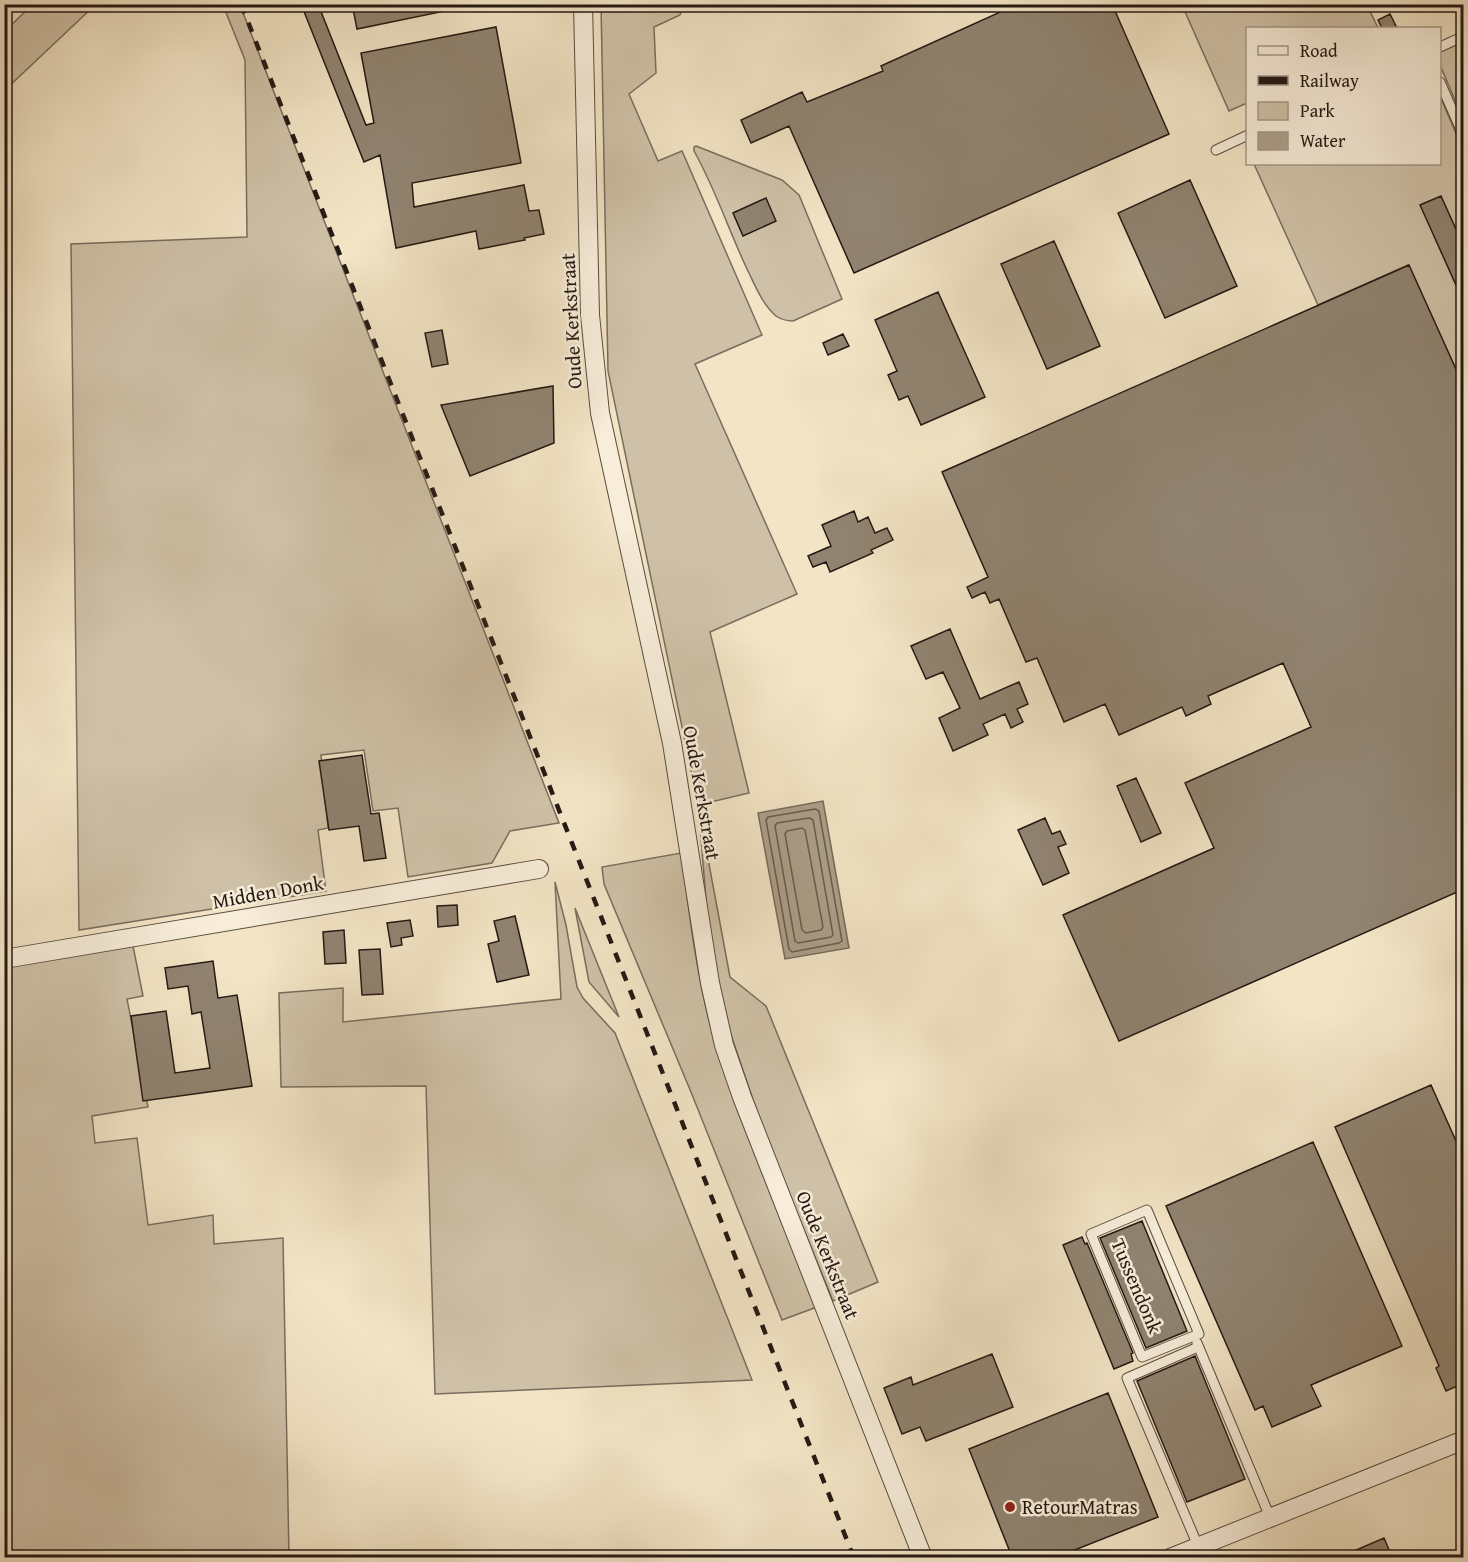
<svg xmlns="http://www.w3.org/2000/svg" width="1468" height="1562" viewBox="0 0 1468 1562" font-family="'Gentium Book Plus',serif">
<rect width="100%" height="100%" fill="#f2e4c5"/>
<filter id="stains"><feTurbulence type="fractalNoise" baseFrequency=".00333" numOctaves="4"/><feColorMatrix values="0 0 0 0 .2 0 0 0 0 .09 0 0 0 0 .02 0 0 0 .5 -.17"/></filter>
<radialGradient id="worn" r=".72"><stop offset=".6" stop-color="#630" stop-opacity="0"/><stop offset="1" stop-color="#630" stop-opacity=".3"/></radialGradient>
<!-- green -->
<path fill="#cfc1a7" stroke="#7a6d5e" stroke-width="1.5" d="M1353,4L1357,9L1367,5L1378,28H1248L1247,103L1229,111L1182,5Z
M32,5H95L5,90V31Z
M223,5H240L559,823L510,831L492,863L408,877L398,808L373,811L364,750L321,755L328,828L318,830L326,891L79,930L71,244L247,237L245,60Z
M601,5H683L680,15L654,27L656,73L629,94L658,161L682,151L762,335L695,364L797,594L710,632L749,793L698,805L730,977L766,1006L878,1282L833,1301L764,1132L725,1017L709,934L698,804L608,371Z
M1463,41V119L1440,65V52Z
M1440,96L1463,150V388L1408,265L1318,305L1254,164H1440Z
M696,146L782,180L799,195L842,299L793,321C787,321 782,320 776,316C762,304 755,285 747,269C729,231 715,188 694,151V147Z
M681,853C689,909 695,966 709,1020C716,1049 726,1076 736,1103C760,1172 789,1239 817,1307L782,1320L691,1092L604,884L602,867Z
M555,882L566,925L577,987L583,998L615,1033L752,1380L435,1394L426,1086L281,1087L279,993L343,988V1022L561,999Z
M575,908L619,1017L589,982Z
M133,946L143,996L127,999L148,1107L92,1116L95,1143L137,1138L148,1225L213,1215L214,1244L283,1238L289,1557H5L4,965Z"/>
<!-- water -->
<path fill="#ac9f89" stroke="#76695a" stroke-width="1.5" d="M823,801L849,948L785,959L758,813Z"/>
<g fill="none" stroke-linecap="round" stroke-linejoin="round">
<!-- shore -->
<path stroke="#685c4e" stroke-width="1.5" d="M815,809L819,811L842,941L839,943L792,952L789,949L766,820L768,817Z
M809,818L813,820L833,935L831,937L798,943L795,941L775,826L777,823Z
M802,828L805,830L823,927L821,930L806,933L802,930L785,834L787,831Z"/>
</g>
<!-- building -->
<path fill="#908370" stroke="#251914" stroke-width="1.5" d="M301,4H318L366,125L374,123L361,53L496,27L521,163L412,183L414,207L524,185L529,211L539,210L544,234L524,238L525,240L479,249L476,231L396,248L380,155L364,162Z
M352,4H450V10L357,29Z
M1018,4H1112L1169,134L854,273L789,126L751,143L741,120L802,92L807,102L883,71L881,66Z
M1390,14L1397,28H1382L1378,20Z
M1190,180L1237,286L1165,318L1118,213Z
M1441,196L1464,247V303L1420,205Z
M766,198L776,221L743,236L733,213Z
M1054,241L1100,346L1047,369L1001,264Z
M1409,265L1464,387V889L1119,1041L1063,915L1214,848L1185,783L1311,727L1283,663L1208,696L1211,704L1186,716L1182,707L1119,735L1105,704L1064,722L1037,658L1026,662L999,599L990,603L985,592L972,598L967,587L988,577L942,472Z
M938,292L985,397L921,425L908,396L899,400L888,375L897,371L875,320Z
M442,330L448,364L432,367L425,333Z
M843,334L849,346L828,355L823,343Z
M553,386L554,443L470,476L441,405Z
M854,511L858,522L868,517L875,533L887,528L893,540L871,550L873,553L830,572L826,562L813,567L808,556L831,546L822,525Z
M950,629L980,699L1019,682L1028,704L1017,709L1023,722L1011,728L1005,714L983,724L988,735L953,751L939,718L960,708L943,672L926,679L911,646Z
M362,755L371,814L379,813L386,858L364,861L359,826L329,830L319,761Z
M1136,778L1161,833L1141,842L1117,786Z
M1045,818L1052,834L1060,831L1066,844L1058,847L1069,873L1043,885L1018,830Z
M457,905L458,925L438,927L437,906Z
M515,916L529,975L497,982L488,944L499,941L494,921Z
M410,920L413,936L401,938L402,945L391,947L387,923Z
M344,930L346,963L325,964L323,932Z
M380,949L383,994L362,995L359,950Z
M213,961L218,998L237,995L252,1086L143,1101L131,1016L166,1011L175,1073L210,1068L201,1012L192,1014L188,986L168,989L165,968Z
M1431,1085L1464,1159V1383L1446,1391L1436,1368L1439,1366L1335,1127Z
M1313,1142L1402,1346L1311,1385L1321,1406L1272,1427L1263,1406L1255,1410L1166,1206Z
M1142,1221L1187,1331L1146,1348L1100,1238Z
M1082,1237L1085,1244L1087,1243L1133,1353L1131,1354L1133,1361L1114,1369L1063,1245Z
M992,1354L1013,1407L926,1441L920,1427L902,1434L884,1388L911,1377L913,1385Z
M1195,1356L1245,1479L1187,1502L1137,1381Z
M1108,1393L1158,1517L1057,1557H1012L969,1449Z
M1384,1538L1392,1557H1340Z"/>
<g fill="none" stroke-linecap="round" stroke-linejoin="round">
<defs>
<path id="lane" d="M1440,47L1464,36
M1440,82L1464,137
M1216,150L1248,135
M1147,1210L1199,1334L1142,1357L1091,1234Z
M1197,1343L1270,1517
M1198,1546L1127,1378L1198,1347"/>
<path id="street" d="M583,4L590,315L600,413L672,743L710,983L724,1045L742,1097L923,1558
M4,959L539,869
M1170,1558L1464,1440"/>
</defs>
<!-- lane casing -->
<use href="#lane" stroke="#584c40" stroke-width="11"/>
<!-- street casing -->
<use href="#street" stroke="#584c40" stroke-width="20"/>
<!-- lane -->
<use href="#lane" stroke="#f7edd9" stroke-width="9"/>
<!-- street -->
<use href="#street" stroke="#f7edd9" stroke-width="18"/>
<!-- rail -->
<path stroke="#251914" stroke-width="4.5" stroke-dasharray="10 10" stroke-linecap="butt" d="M241,4L854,1558"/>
</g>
<!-- markers -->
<circle fill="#8f2418" stroke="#f7edd9" stroke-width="2" cx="1010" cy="1507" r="6"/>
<g text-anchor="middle" stroke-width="5" stroke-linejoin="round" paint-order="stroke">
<!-- street labels -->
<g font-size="20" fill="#251914" stroke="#f7edd9">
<text transform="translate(571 321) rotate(-93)" y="7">Oude Kerkstraat</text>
<text transform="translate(702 793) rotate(80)" y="7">Oude Kerkstraat</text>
<text transform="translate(268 892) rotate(-10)" y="7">Midden Donk</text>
<text transform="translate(828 1255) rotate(68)" y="7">Oude Kerkstraat</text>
<text transform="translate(1137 1286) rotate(67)" y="7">Tussendonk</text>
</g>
<!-- poi labels -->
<g font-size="20" fill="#251914" stroke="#f7edd9" text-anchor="start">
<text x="1022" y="1514">RetourMatras</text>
</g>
</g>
<!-- margin -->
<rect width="1468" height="1562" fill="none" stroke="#f2e4c5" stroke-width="24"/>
<rect x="6" y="6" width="1456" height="1550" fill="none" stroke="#251914" stroke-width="3"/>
<rect x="12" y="12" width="1444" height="1538" fill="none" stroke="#251914" stroke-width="1.5"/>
<!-- legend -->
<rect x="1246" y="27" width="195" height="138" fill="#f7edd9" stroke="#a3988a" stroke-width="1.5"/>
<rect x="1258" y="46" width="30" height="9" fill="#f7edd9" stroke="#a3988a" stroke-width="1.5"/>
<text x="1300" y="57" font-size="18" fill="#251914">Road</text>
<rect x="1258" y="76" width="30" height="9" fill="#251914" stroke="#a3988a" stroke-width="1.5"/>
<text x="1300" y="87" font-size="18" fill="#251914">Railway</text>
<rect x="1258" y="102" width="30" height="18" fill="#cfc1a7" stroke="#a3988a" stroke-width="1.5"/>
<text x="1300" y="117" font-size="18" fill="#251914">Park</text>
<rect x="1258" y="132" width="30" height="18" fill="#ac9f89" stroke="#a3988a" stroke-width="1.5"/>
<text x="1300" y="147" font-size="18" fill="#251914">Water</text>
<rect width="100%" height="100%" filter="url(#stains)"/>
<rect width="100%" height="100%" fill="url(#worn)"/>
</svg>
